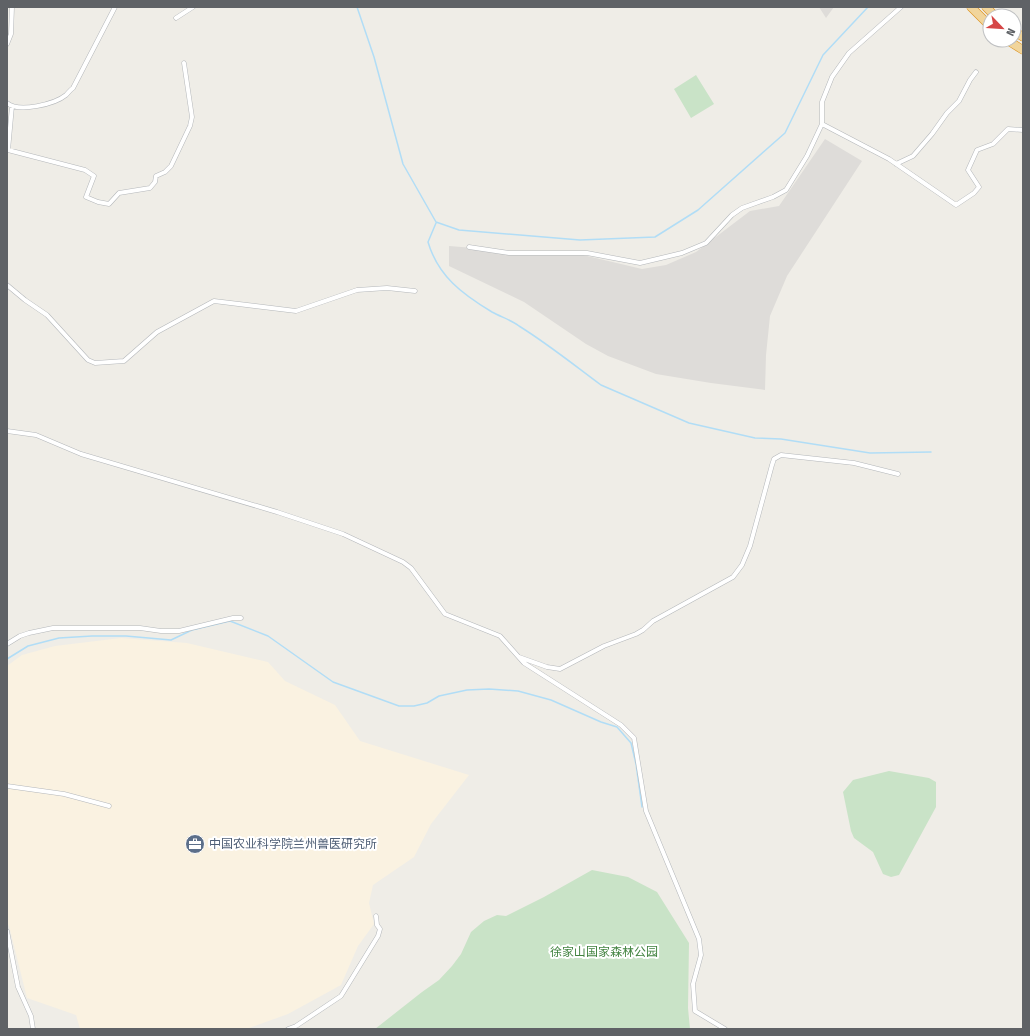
<svg xmlns="http://www.w3.org/2000/svg" width="1030" height="1036" viewBox="0 0 1030 1036" font-family="'Fira Sans Condensed','Noto Sans SC',sans-serif">
<rect width="100%" height="100%" fill="#efede7"/>
<!-- commercial -->
<path fill="#faf2e1" d="M121,638L187,643L268,662L285,681L335,705L360,741L469,775L431,824L414,857L373,885L369,903L374,924L358,946L341,985L288,1014L246,1029H80L76,1015L27,998L9,926L7,923V666L22,655L55,646Z"/>
<!-- industrial -->
<path fill="#dedcd9" d="M819,7H834L826,18Z
M825,139L862,161L787,276L770,316L766,355L765,390L711,383L656,374L608,356L586,344L524,302L449,266V246L474,248L522,254L583,255L642,269L666,265L696,252L750,211L779,206Z"/>
<!-- green -->
<path fill="#c9e3c7" d="M696,75L714,104L691,118L674,89Z
M889,771L929,778L936,782V807L899,875L891,877L883,874L873,852L854,838L851,831L843,792L853,780Z
M592,870L628,877L657,892L689,943L688,1008L690,1029H375L422,992L439,980L452,966L461,954L471,932L484,921L497,915L506,916L544,897Z"/>
<g fill="none" stroke-linecap="round" stroke-linejoin="round">
<!-- stream -->
<path stroke="#b1ddf6" stroke-width="1.5" d="M357,7L374,57L403,164L436,222L459,230L580,240L655,237L698,210L785,133L823,55L868,7
M436,223L428,242C438,276 462,294 492,312C501,317 511,320 519,326C548,344 574,365 601,385L689,423L755,438L781,439L870,453L931,452
M7,659L28,646L59,638L92,636H126L171,640L192,630L230,621L268,636L333,682L399,706H414L427,703L439,696L467,690L489,689L518,691L551,700L601,722L617,727L631,743L636,764L642,807"/>
<defs>
<path id="street" d="M176,18L193,7
M7,44L11,34L12,7
M7,103C19,113 55,104 66,95C68,93 70,90 73,88L115,7
M12,106L8,150L85,170L94,176L86,197L98,202L109,204L119,193L150,188L155,182L156,176L165,172L171,166L190,126L192,117L184,63
M822,124L889,159L956,205L974,193L979,187L968,170L977,150L993,144L1008,129L1023,130
M896,164L913,156L932,134L947,113L959,101L970,80L976,72
M469,247L509,253H587L640,263L682,253L706,243L732,215L742,208L773,197L786,190L807,156L822,124V102L832,77L849,53L901,7
M7,285L25,300L47,315L88,360L95,363L124,361L157,332L214,301L296,311L357,290L387,288L415,291
M7,431L36,435L81,454L277,512L343,534L403,562L411,568L445,614L500,636L524,663L621,725L634,738L646,811L699,939L701,955L693,984L695,1011L725,1029
M7,644L20,636L29,633L53,628H140L161,631H179L233,618H241
M519,657L547,667L560,669L604,646L636,634L643,630L653,621L733,577L742,565L750,546L772,465L774,459L781,455L854,463L898,474
M7,786L64,794L109,806
M7,931L18,987L31,1016L33,1029
M288,1029L296,1026L341,996L378,936L380,929L377,925L376,916"/>
<path id="highway" d="M971,7L990,26
M986,7L995,16
M1014,31L1023,37
M1007,40L1023,50"/>
</defs>
<!-- street casing -->
<use href="#street" stroke="#b4b7ba" stroke-width="5"/>
<!-- highway casing -->
<use href="#highway" stroke="#dc901a" stroke-width="9"/>
<!-- street -->
<use href="#street" stroke="#fff" stroke-width="4"/>
<!-- highway -->
<use href="#highway" stroke="#f1d59c" stroke-width="8"/>
</g>
<!-- icons -->
<defs>
<symbol id="office-disc" viewBox="-11 -11 22 22"><circle r="9.5" fill="#5c6f8a" stroke="#fff"/><path d="M-6-3h4V-5.5h4V-3h4V5H-6ZM-1-4.5V-3h2v-1.5ZM-6 0V1H6V0Z" fill="#fff"/></symbol>
</defs>
<g fill-rule="evenodd">
<use href="#office-disc" x="184" y="833" width="22" height="22"/>
</g>
<g text-anchor="middle" stroke-width="4" stroke-linejoin="round" paint-order="stroke">
<!-- service labels -->
<g font-size="12" fill="#4e5e75" stroke="#fff" text-anchor="start">
<text x="209" y="848">中国农业科学院兰州兽医研究所</text>
</g>
<!-- park labels -->
<g font-size="12" fill="#428340" stroke="#fff">
<text x="604" y="956">徐家山国家森林公园</text>
</g>
</g>
<!-- border -->
<rect width="1030" height="1036" fill="none" stroke="#5f6266" stroke-width="16"/>
<!-- north arrow -->
<g transform="translate(1002 28) rotate(115)"><circle r="19" fill="#ffffff" stroke="#bfc0c2"/>
<path d="M0-3L7 15L0 10L-7 15Z" fill="#d64646"/>
<text y="-6" font-size="11" font-weight="bold" text-anchor="middle" fill="#5f6266">N</text>
</g>
</svg>
